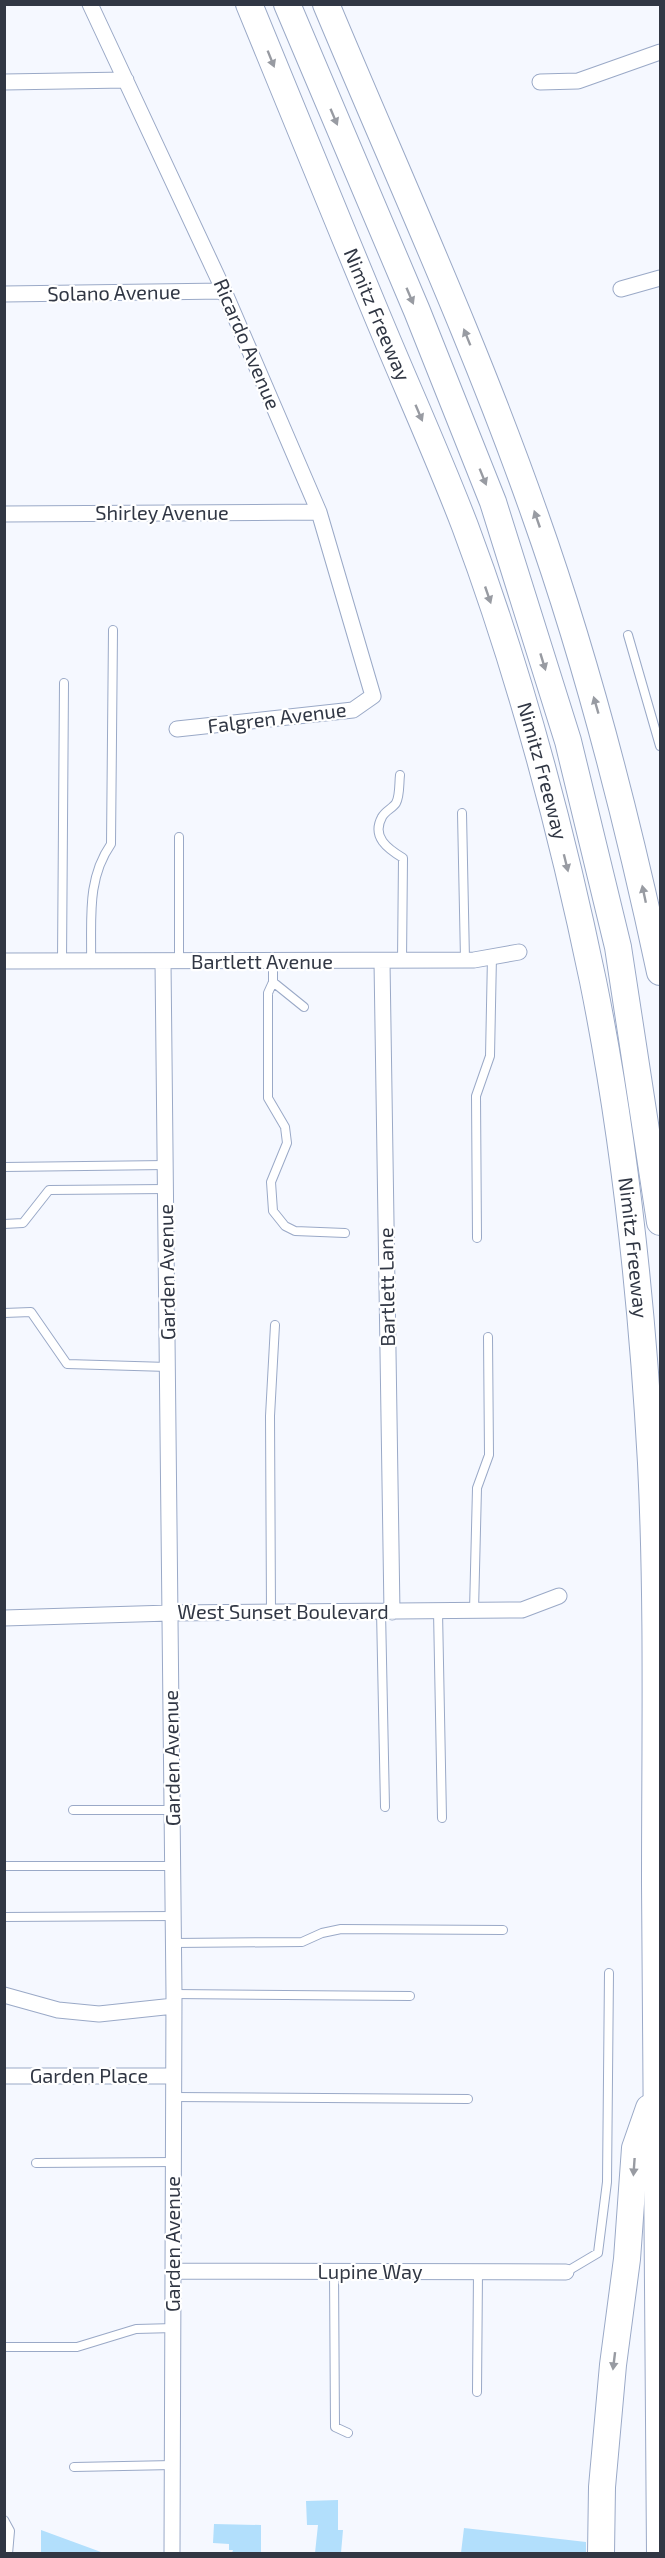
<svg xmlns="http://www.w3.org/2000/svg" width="665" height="2558" viewBox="0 0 665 2558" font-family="'Exo 2',sans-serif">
<rect width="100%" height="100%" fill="#f5f8ff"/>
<!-- building -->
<path fill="#b2dffc" d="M338,2500V2530H343L341,2553H315L318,2525H307L306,2501Z
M214,2524L261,2525V2553H232L233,2550H229V2544L213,2543Z
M464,2528L586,2542V2553H461Z
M41,2530L101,2552V2553H41Z"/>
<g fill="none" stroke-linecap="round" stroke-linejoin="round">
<defs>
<path id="lane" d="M628,635L660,746
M400,775C399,783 400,796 396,803C393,808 385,811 382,817C371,837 388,849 403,858L402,961
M462,813L465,960
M62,962L64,683
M91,962C92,920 86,880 111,844L113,630
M179,962V837
M273,962V982L268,993V1098L285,1127L287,1143L271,1182L273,1211L285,1226L295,1231L345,1233
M273,982L304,1007
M4,1167L166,1165
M4,1224L23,1223L49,1190L166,1189
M477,1238L476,1096L490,1056L492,956
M4,1313L31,1312L67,1364L168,1367
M381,1611L385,1807
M438,1611L442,1818
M474,1611L477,1488L489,1455L488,1337
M271,1612L270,1416L275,1325
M73,1810H173
M4,1866H173
M4,1917L174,1916
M174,1943L302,1942L322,1933L341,1929L503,1930
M174,1994L410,1996
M173,2097L468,2099
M36,2163L173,2162
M334,2272L335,2427L348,2433
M566,2272L598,2253L607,2182L609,1973
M4,2347H77L136,2329L174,2328
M477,2392L478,2272
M74,2467L173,2465
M4,2520L10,2531L8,2554"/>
<path id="street" d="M90,4L224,291L319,512L373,696L353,710L177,729
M4,82L126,80
M540,82L578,81L660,52
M621,289L660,278
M4,294L224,291
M4,514L319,512
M4,961L474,960L519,952
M163,962L174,1994L172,2554
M382,962L392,1612
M4,1618L170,1613L522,1610L559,1596
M4,1995L58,2010L99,2014L174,2006
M4,2076H173
M174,2271L566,2272"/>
<g id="highway">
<path id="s1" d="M249,4C291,106 332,207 374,308C404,381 437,453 465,526C520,673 561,827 593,981C625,1139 642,1302 651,1463C658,1603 655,1744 655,1884C655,2107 657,2330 660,2554"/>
<path d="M287,4L417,311L493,502L568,741L618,947L660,1222"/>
<path d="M326,4C397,174 474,341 535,515C588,664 627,817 660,972"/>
<path d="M601,2554L602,2487L613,2365L627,2259L635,2148L649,2108"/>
</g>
</defs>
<!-- lane casing -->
<use href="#lane" stroke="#9aa9c7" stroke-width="10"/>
<!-- street casing -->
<use href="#street" stroke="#9aa9c7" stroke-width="17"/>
<!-- highway casing -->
<use href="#highway" stroke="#9aa9c7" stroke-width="28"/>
<!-- lane -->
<use href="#lane" stroke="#fff" stroke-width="8"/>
<!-- street -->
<use href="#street" stroke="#fff" stroke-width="15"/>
<!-- highway -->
<use href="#highway" stroke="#fff" stroke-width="26"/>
</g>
<!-- one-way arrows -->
<defs><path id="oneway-solid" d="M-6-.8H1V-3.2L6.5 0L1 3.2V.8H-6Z" transform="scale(1.5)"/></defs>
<g fill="#989ba2">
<use href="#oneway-solid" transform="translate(271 59) rotate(68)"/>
<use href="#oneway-solid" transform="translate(334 117) rotate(67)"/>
<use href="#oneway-solid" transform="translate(410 296) rotate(67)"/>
<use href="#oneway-solid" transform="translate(467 337) rotate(-112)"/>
<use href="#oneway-solid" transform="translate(419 413) rotate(67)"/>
<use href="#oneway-solid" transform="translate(483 477) rotate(68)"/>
<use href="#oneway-solid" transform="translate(537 519) rotate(-109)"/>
<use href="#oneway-solid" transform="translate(488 595) rotate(71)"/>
<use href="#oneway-solid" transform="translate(543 662) rotate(73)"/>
<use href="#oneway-solid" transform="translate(596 705) rotate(-106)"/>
<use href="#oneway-solid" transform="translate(566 863) rotate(76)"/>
<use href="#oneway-solid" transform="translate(644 894) rotate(-102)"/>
<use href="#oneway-solid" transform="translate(634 2167) rotate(94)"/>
<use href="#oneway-solid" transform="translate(614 2361) rotate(97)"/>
</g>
<g text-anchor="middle" stroke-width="4.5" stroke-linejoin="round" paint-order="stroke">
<!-- street labels -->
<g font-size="20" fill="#313744" stroke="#fff">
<text transform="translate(114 293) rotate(-1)" y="7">Solano Avenue</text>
<text dy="7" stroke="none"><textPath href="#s1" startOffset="336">Nimitz Freeway</textPath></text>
<text transform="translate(247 344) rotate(67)" y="7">Ricardo Avenue</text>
<text x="162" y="520">Shirley Avenue</text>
<text transform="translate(277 718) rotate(-7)" y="7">Falgren Avenue</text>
<text dy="7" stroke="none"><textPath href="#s1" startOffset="822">Nimitz Freeway</textPath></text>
<text x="262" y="969">Bartlett Avenue</text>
<text dy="7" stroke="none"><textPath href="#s1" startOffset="1308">Nimitz Freeway</textPath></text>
<text transform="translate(167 1272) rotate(-91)" y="7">Garden Avenue</text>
<text transform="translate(387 1287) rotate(-91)" y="7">Bartlett Lane</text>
<text x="283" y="1619">West Sunset Boulevard</text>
<text transform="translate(172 1758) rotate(-91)" y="7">Garden Avenue</text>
<text x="89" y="2083">Garden Place</text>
<text transform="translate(173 2244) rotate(-90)" y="7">Garden Avenue</text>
<text x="370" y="2279">Lupine Way</text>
</g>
</g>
<!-- border -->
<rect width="665" height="2558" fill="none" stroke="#313744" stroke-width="12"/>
</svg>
